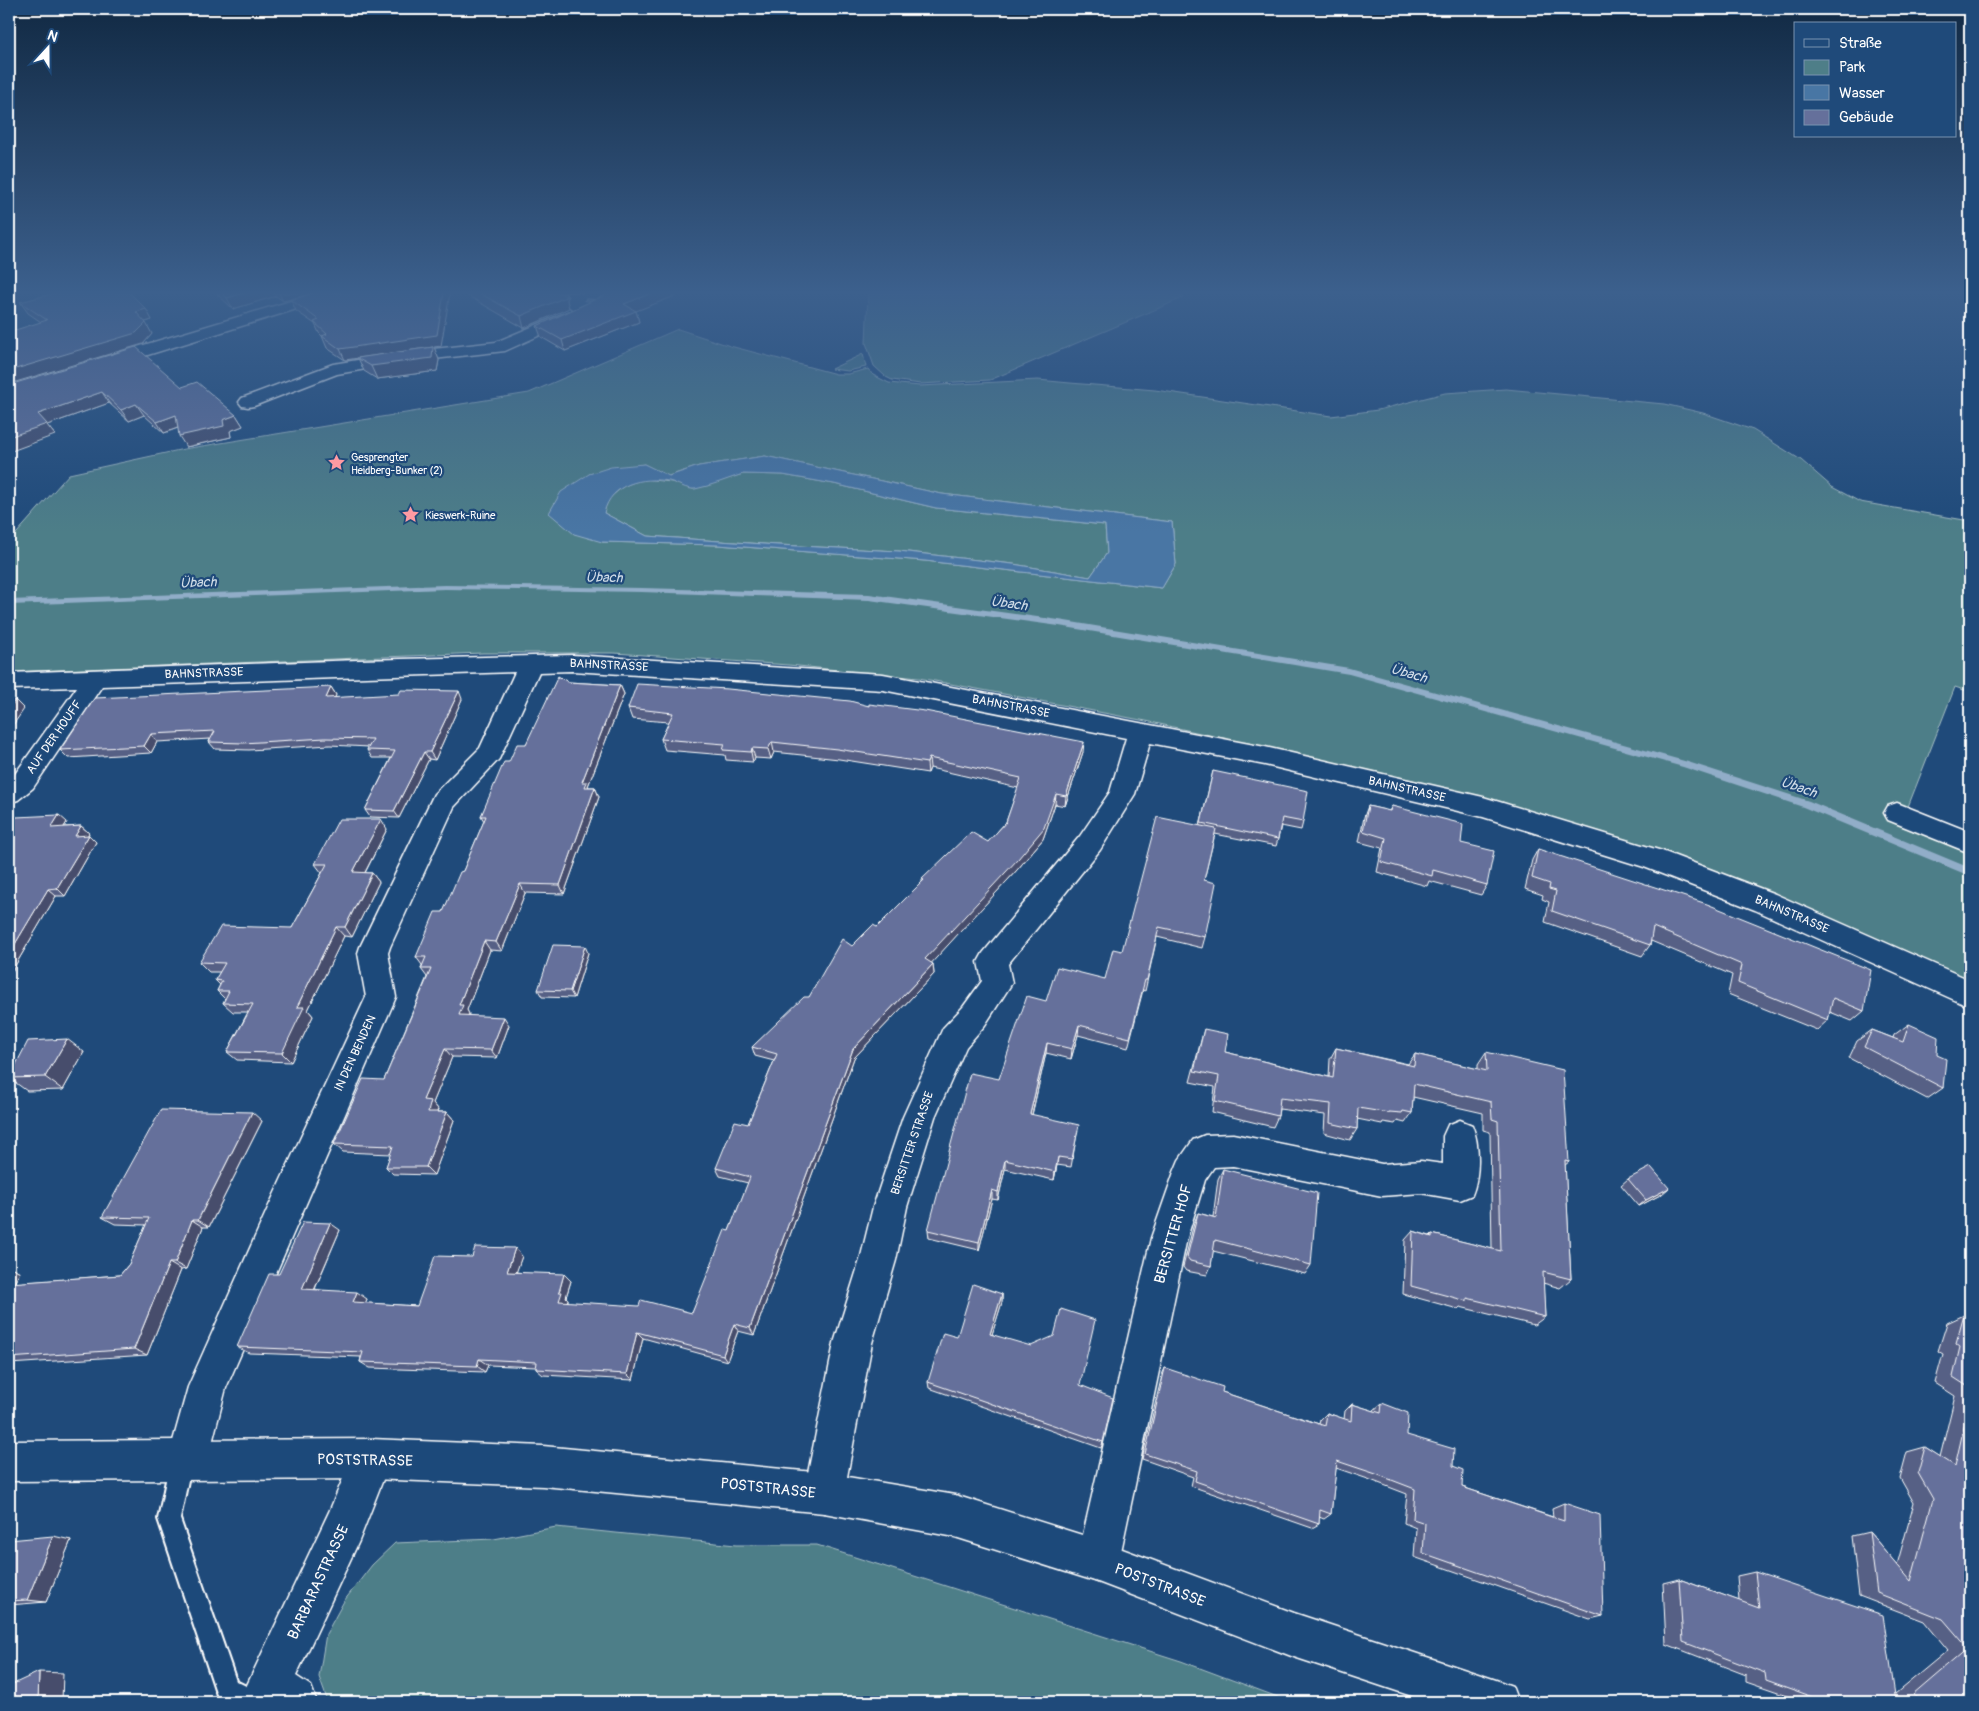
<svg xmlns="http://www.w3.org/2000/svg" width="1979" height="1711" viewBox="0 0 1979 1711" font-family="Pangolin,sans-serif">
<rect width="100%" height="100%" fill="#1f4a7a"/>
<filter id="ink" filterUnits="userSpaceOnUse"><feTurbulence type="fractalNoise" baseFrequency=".02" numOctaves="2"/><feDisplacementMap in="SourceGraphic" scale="10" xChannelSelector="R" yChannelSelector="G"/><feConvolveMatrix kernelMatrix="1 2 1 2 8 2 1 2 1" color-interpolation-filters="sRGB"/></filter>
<g filter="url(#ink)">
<!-- green -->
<path fill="#4e7e88" stroke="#a6bec4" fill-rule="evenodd" d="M868,293H1175L1185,297L990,380L920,384L892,380L886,377L874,366L866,343Z
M678,329L730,346L836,374H848L868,369L873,375L889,383L920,386L1038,380L1070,383L1155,390L1331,416L1378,410L1445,393L1506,389L1664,404L1703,413L1753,430L1801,460L1832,487L1860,502L1970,521V692L1955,687L1902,822L1970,851V980L1772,894L1554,818L1417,781L1146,721L919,678L788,665L614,653H483L9,672V542L69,474L184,449L529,393ZM765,456L942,494L1172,522L1176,564L1162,588L925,561L718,545L602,542L589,474L644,464L668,476L699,466Z
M863,354L866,367L848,371L831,369Z
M743,474L783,475L834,484L936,508L1105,525L1107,553L1090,577L1013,564L899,551L778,545L647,536L604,513L607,500L624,486L643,479L671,482L693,489Z
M556,1527L736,1545H817L1181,1661L1291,1702H328L319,1677L326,1634L344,1601L372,1565L395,1543L494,1539Z"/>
<!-- water -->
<path fill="#4876a4" stroke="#91adc8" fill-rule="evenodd" d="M765,456L942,494L1172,522L1176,564L1162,588L925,561L718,545L602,542L574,534L549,513L561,492L589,474L611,467L644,464L669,476L699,466ZM743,474L783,475L834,484L936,508L1105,525L1107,553L1090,577L1013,564L899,551L778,545L647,536L604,513C611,483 642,477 669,481C677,483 687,490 695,489C711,486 727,479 743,474Z"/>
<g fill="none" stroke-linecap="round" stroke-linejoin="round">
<!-- stream -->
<path fill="#91adc8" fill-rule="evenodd" d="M445,585L642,588L869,594L1059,620L1349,668L1688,762L1809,801L1970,868V876L1803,807L1683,767L1349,674L1059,626L869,600L642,592L445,589L9,605V600Z"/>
<defs>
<path id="lane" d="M181,1450L189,1453L192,1461L180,1519L236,1681L260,1693L263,1702H227L218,1698L158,1519L170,1461L173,1453Z"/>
<path id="street" d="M566,293H609L614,298C605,311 577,319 566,303L569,297ZM586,298L597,299L591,302L583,301Z
M572,310L578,312L580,315L578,318L505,351L407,362L337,374L254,406L248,407L242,406L239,402L242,398L333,364L407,352L496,342Z
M572,655L883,674L1265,747L1483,797L1662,851L1775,894L1970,980V1007L1755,910L1644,867L1483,817L1265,765L1150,743L1135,794L1100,850L1008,964L1012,983L985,1025L966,1047L935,1117L907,1207L896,1260L872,1343L844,1493L838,1507L824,1513L810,1507L804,1493L834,1343L860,1260L873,1207L903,1117L943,1028L963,1007L982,981L978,962L983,953L1080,836L1110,792L1126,738L883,690L572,671L539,672L499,759L454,807L390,947L388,953L396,997L226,1388L208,1459L202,1473L188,1479L174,1473L168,1459L188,1387L267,1210L366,997L358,953L360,947L434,794L480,748L515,672L102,686L33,788L18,800L9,803V779L15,774L77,687L9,689V673L359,660Z
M1897,803L1970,832V853L1888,820L1884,813L1888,806Z
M1460,1120L1472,1125C1480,1144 1480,1175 1472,1195L1460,1200L1421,1193L1382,1196L1233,1166L1214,1167L1205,1180L1187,1238L1119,1561L1113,1576L1098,1582L1083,1576L1077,1561L1151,1238L1174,1172L1179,1160L1193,1140L1205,1135L1233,1134L1382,1164L1421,1161L1443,1164V1136L1448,1125Z
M371,1439L385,1445L391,1459L359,1541L296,1676L311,1686L317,1702H239L329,1512L357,1445Z"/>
<path id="secondary" d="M318,293H341L339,296L112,366L106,367L100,366L97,362L100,358Z
M371,1439L543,1446L824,1473L955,1495L1098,1540L1294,1613L1496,1680L1512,1686L1518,1702H1430L1294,1657L1098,1582L955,1537L824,1513L543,1486L371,1479L9,1481V1441Z"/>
</defs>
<!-- lane casing -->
<use href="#lane" stroke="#fff" stroke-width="4"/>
<!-- street casing -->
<use href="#street" stroke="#fff" stroke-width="3"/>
<!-- secondary casing -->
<use href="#secondary" stroke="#fff" stroke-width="3"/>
<!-- lane -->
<use href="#lane" fill="#1f4a7a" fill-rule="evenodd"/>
<!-- street -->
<use href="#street" fill="#1f4a7a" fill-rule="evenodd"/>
<!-- secondary -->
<use href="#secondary" fill="#1f4a7a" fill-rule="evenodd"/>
<defs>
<path id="rail" d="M9,295L15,293"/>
</defs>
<!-- rail casing -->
<use href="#rail" stroke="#fff" stroke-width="4"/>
<!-- rail -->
<use href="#rail" stroke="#1f4a7a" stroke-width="2.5" stroke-dasharray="8" stroke-linecap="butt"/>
</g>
<!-- wall -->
<path fill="#576085" stroke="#fff" d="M216,293H313L283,301L276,296L233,309Z
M463,293H565L569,308L524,328Z
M605,295L636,311L639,322L565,351L541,337L537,326Z
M291,300L441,346L434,347L439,360L437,371L377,379L364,371L358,358L345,360L327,348L322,336L319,333L315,324L296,311Z
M20,302L146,309L152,320L145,322L152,334L143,344L41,322L28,313Z
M9,385L182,387L236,415L243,426L230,431L231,437L186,447L178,428L164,433L144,415L129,421L109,403L47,425L55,435Z
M568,682L620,685L624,694L588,786L589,787H595L599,797L564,894L525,893L502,951L490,950L467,1010L469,1014L468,1015L509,1025L497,1058L452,1057L433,1103L438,1109L437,1112H447L454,1120L434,1175L393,1174L386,1167L391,1154L343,1152L334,1144L384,1080L427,977L421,969L422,965L416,957L443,912L463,871L484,821L481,816L509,762L526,744Z
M331,687L336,695L334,698L462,699L435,760L429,759L399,818L370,817L365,810L391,758H372L367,750L369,747L330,745L249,750L215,749L209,742L210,739L157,742L151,753L68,758L60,750Z
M869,706L1083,752L1065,806L1055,804L1043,839L1017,870L931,963L933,964L934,974L854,1058L754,1335L738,1331L727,1361L643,1338L633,1380L543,1375L536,1369V1367L488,1365L485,1372L370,1368L360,1362L361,1357L249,1353L237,1347L279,1274L340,1230L315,1289L367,1299L365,1303L417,1306L472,1257L522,1256L516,1272L571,1281L566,1297L568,1299V1302L692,1313L729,1231L748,1183L720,1176L716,1168L748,1124L774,1061L755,1056L752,1047L809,997L852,946L877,927L922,882V879L988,842L1006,822L1018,788L930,768L928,773L839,759L774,752L771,759L755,758L753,762L726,760L725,755L665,750L661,739L669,722L632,719L628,708Z
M1213,771L1303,822L1301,830L1281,826L1278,839L1276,846L1215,834L1204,880L1205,937L1202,948L1157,937L1145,991L1143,990L1128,1048L1078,1035L1071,1059L1046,1053L1032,1115L1077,1134L1071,1167L1057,1165L1054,1180L1005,1169L998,1200L992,1199L979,1250L929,1238L928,1230L999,1079L1046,1001L1105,979L1200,826Z
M1368,806L1389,811L1392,806L1461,843L1487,885L1481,895L1429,881L1427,886L1377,872L1382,848L1359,842L1364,817Z
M67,822L64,827L81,826L89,833L88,835L96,842L65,896H56L9,976V829Z
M387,829L365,873H372L379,882L352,937L344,936L308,1010L313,1016L291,1062L237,1060L227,1052L248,1012H233L223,1003L225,999L217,991L220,985L215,980L220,972H209L199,962L292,928L322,873L315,864Z
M1538,849L1864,1011L1852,1021L1830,1012L1828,1020L1817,1030L1728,994L1732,975L1651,941L1650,945L1642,956L1545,922L1549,902L1542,899L1543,895L1525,889L1532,860Z
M588,953L574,998L542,997L538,990Z
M1909,1024L1937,1055L1943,1088L1927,1099L1849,1058L1857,1041L1872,1030L1893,1038L1894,1035Z
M1204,1029L1225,1052L1329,1077L1330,1059L1336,1048L1408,1064L1415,1054L1478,1069V1064L1486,1052L1569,1162L1565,1165L1571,1279L1560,1288L1543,1283L1545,1317L1534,1325L1460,1307L1458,1309L1403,1294L1405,1240L1413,1231L1430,1236L1432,1234L1492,1249L1490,1132L1483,1130V1113L1413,1097L1412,1113L1405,1123L1397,1121L1395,1124L1383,1122L1382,1124L1357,1119V1129L1350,1140L1324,1133L1325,1115L1279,1109L1278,1116L1273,1127L1212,1112L1215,1087L1190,1082Z
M84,1052L63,1090L27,1091L9,1078Z
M262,1121L209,1227H203L186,1269L181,1270L147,1355L9,1364V1266L20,1272L14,1283L120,1275L129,1264L146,1225L115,1224L102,1217Z
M1223,1169L1311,1265L1305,1274L1213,1251L1211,1266L1207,1275L1186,1271L1183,1267L1194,1223L1198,1213L1213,1217L1218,1179Z
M1628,1179L1662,1194L1639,1206L1621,1185Z
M1002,1294V1302L992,1334L1080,1385L1103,1442L1101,1448L929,1388L928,1382L957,1337Z
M1964,1315L1970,1319V1702H1904L1896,1697V1702H1804L1746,1682V1675L1666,1644L1663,1583L1679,1579L1739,1601L1737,1576L1755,1572L1895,1694L1948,1650L1924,1621L1859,1596L1852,1536L1869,1532L1897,1565L1914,1503L1900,1478L1907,1452L1925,1447L1940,1457L1955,1396L1935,1383L1943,1354L1938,1351L1947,1323Z
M1165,1368L1222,1392L1319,1424L1320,1420L1327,1413L1344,1419L1345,1411L1352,1404L1374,1411V1410L1382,1403L1407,1435L1453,1466L1462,1487L1553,1517L1552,1508L1564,1503L1603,1616L1590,1619L1414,1557L1416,1528L1404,1523L1407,1494L1368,1479L1336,1468L1331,1514L1324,1519L1319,1517V1524L1312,1528L1191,1486L1193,1477L1142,1459L1162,1375Z
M9,1540H71L46,1602L9,1605Z"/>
<!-- shaded-wall -->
<path fill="#474e6c" stroke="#fff" d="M244,293H274L276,296L233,309L227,298Z
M279,293H313L283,301Z
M444,293H450L441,346L434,347L439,360L437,371L377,379L371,366L433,347L345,360L340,349Z
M561,293H565L569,308L524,328L521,316Z
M652,293H683L636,311L639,322L565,351L562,340L624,304Z
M146,309L152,320L142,323L136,312Z
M146,323L152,334L143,344L9,384V371Z
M102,392L109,403L47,425L55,435L9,452V437L38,414Z
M136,404L144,415L129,421L121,410Z
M176,415L183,426L164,433L157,422Z
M236,415L243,426L230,431L231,437L186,447L179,436Z
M620,685L624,694L588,786L591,792L586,791L582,782Z
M331,687L336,695L331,706L326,698Z
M459,691L462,699L435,760L430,752Z
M15,700L24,709L9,731V709Z
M151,734L157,742L151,753L144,746Z
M772,742L774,752L771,759L768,749Z
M1084,742L1083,752L1065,806L1066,796Z
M752,748L755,758L753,762L751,752Z
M424,752L429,759L399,818L394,811Z
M929,758L930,768L928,773L927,763Z
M595,787L599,797L564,894L560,885Z
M1056,794L1055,804L1043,839L1017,870L926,969L925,959Z
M59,815L67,822L59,835L51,828Z
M381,819L387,829L360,882L353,872Z
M81,826L89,833L83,843L75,836Z
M89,835L96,842L65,896L57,888Z
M372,873L379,882L352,937L345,927Z
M520,884L525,893L502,951L496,942Z
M48,889L56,896L9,976V954Z
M336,927L344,936L308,1010L313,1016L291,1062L282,1053L297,1007Z
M484,941L490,950L467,1010L469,1014L465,1024L459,1015V1005Z
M585,946L588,953L574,998L570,991Z
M933,964L934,974L854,1058L754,1335L750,1328L853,1049Z
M504,1017L509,1025L497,1058L491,1050Z
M1079,1025L1078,1035L1071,1059L1072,1049Z
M67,1039L84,1052L63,1090L45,1077Z
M1047,1043L1046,1053L1030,1123V1114Z
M445,1049L452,1057L433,1103L438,1109L435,1120L428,1112L423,1100Z
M252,1112L262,1121L209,1227L198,1220Z
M447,1112L454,1120L434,1175L426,1167Z
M1058,1157L1057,1165L1054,1180L1055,1172Z
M1005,1160V1169L998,1200V1192Z
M1669,1188L1662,1194L1639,1206L1646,1200Z
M992,1190V1199L979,1250V1242Z
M192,1220L203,1227L186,1269L175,1263Z
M330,1223L340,1230L312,1295L302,1289Z
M515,1248L522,1256L514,1279L507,1272Z
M169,1263L181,1270L147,1355L134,1349Z
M9,1266L20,1272L10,1291L9,1290Z
M564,1274L571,1281L566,1297L568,1299L566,1308L559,1301V1292Z
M357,1292L367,1299L363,1309L353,1302Z
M1002,1294V1302L990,1341V1334Z
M734,1324L738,1331L727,1361L723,1355Z
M637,1332L643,1338L633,1380L627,1374Z
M479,1359L488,1365L485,1372L477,1366Z
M53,1536L71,1540L46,1602L27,1600Z
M39,1672L63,1673L62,1702H38Z"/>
<!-- building -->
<path fill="#65709b" stroke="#fff" d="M55,293H130L146,309L136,312L146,323L136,333L9,371V332L47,320L20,302Z
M222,293H244L227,298Z
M314,293H444L437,335L340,349L322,336L327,334L314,322L319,320L291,300Z
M479,293H561L566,297L521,316Z
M608,293H652L624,304L636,311L562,340L537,326L605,295Z
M136,347L182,387L197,382L236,415L223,420L224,426L179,436L176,415L157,422L136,404L121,410L102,392L38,414L47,424L9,437V385Z
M433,347L432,358L371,366L357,358Z
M558,676L568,682L620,685L582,782H587L585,787H595L560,885L520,884L496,942L484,941L459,1005H463L459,1015L504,1017L491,1050L445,1049L423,1100L431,1101L428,1112H447L426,1167H386L393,1146L334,1144L363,1079L384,1080L431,969H421L426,957H416L435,912H443L460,872L463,871L486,816H481L504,762H509L517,744H526Z
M637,684L728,689L850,701L869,706V704L925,711L1084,742L1066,796L1056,794L1044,828L1018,859L925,959L933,964L853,1049L750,1328L734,1324L723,1355L637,1332L627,1374L536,1369L537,1362L479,1359L477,1366L360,1362L363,1352L237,1347L269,1274H279L303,1222L330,1223L302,1289L357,1292L353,1302L417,1306L435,1256L472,1257L475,1247L515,1248L507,1272L564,1274L559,1292H562L559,1301L639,1306L641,1300L692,1313L725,1230L729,1231L750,1177L716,1168L735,1121L748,1124L777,1054L752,1047L804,997H809L842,939L852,946L873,925L877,927L924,880L922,879L971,832L988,842L1006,822L1021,778L929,758L927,763L837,749L772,742L768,749L752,748L751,752L723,750L725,744L661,739L673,713L628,708Z
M331,687L326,698L399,694L401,690L459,691L430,752H424L394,811L365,810L395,751L367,750L373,739L325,738L243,743L209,742L215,731L151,734L144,746L60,750L95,698Z
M9,700H15L9,709Z
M1213,771L1308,791L1303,822L1282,818L1278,839L1201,823Z
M1368,806L1390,811L1392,806L1463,824L1461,843L1494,851L1487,885L1433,870L1432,876L1381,862L1386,838L1363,831Z
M59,815L51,828L81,826L75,836L89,835L57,888L48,889L9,954V829L16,817Z
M1157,817L1216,829L1204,880L1216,883L1205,937L1159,927L1147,980H1145L1130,1038L1079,1025L1072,1049L1047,1043L1030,1114L1079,1125L1072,1159L1058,1157L1055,1172L1005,1160L998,1192L992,1190L979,1242L928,1230L970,1073L999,1079L1027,996L1046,1001L1057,967L1105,979L1113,949L1122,951Z
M339,819H381L353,872L372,873L345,927H336L297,1007H304L282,1053L227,1052L253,1004L223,1003L229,991H217L222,981L215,980L225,963L199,962L221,926L292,928L327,864H315Z
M1538,849L1707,904L1871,970L1864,1011L1833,998L1828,1020L1738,983L1742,965L1653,927L1650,945L1552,911L1556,891L1549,889L1550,884L1532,878Z
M553,945L585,946L570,991L538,990Z
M1909,1024L1938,1037L1937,1055L1946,1059L1943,1088L1864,1047L1872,1030L1903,1042Z
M1204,1029L1228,1034L1225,1052L1333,1078L1336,1048L1414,1066L1415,1054L1487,1071L1486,1052L1563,1070L1569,1162L1565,1161L1571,1279L1543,1272L1545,1317L1467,1298V1301L1411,1286L1413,1231L1432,1237V1234L1501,1251L1498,1121L1492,1119L1491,1102L1414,1084L1412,1113L1403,1111L1402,1113L1389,1112V1113L1358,1108L1357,1129L1330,1123L1331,1104L1280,1098L1278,1116L1215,1101L1219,1076L1194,1071Z
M67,1039L45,1077L9,1078L28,1041Z
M161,1110L252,1112L198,1220H192L175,1263H169L134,1349L9,1358V1283L120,1275L129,1264L149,1218L102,1217Z
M1651,1167L1669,1188L1646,1200L1628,1179Z
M1223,1169L1317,1193L1311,1265L1215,1240L1211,1266L1190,1261L1187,1257L1198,1213L1216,1218Z
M973,1284L1002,1294L990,1334L1031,1346L1054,1336L1061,1309L1095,1320L1080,1385L1113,1398L1103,1442L928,1382L943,1333L957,1337Z
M1964,1315L1970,1319V1388L1953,1377L1960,1347L1956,1344Z
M1165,1368L1223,1387L1222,1392L1325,1426L1327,1413L1351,1421L1352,1404L1381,1413L1382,1403L1408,1413L1407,1435L1454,1449L1453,1466L1463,1470L1462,1487L1564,1521V1503L1600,1515L1603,1616L1423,1553L1425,1523L1413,1519L1415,1489L1376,1474L1337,1461L1331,1514L1320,1510L1319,1524L1195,1481L1197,1471L1145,1454Z
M1970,1401V1702H1925L1913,1695L1968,1648L1943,1619L1877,1593L1869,1532L1911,1581L1933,1499L1918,1473L1925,1447L1955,1466Z
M53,1536L27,1600L9,1601V1540Z
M1755,1572L1883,1615L1896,1702H1827L1766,1680L1765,1673L1683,1642L1679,1579L1759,1608Z
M39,1672L38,1702H9V1686Z"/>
</g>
<!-- sky -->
<linearGradient id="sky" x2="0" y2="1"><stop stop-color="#112943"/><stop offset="0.55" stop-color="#3c608d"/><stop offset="1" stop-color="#3c608d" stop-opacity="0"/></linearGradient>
<rect width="1979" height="532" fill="url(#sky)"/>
<!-- icons -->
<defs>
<symbol id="sight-bare" viewBox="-9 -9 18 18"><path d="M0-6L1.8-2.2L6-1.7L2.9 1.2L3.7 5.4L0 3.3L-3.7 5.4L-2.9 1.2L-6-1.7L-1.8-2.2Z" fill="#ff9aa2" stroke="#1f4a7a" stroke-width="2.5" paint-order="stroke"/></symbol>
</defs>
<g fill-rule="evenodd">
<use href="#sight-bare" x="324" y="450" width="25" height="25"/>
<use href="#sight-bare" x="398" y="502" width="25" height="25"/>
</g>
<g text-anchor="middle" stroke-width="4.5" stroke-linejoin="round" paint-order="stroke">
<!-- far-poi labels -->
<g font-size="11" fill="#fff" stroke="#1f4a7a" text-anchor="start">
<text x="351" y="461">Gesprengter<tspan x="351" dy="13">Heidberg-Bunker (2)</tspan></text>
<text x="425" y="519">Kieswerk-Ruine</text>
</g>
<!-- street labels -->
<g font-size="12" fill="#fff" stroke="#1f4a7a">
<text transform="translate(609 665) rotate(3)" y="4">BAHNSTRASSE</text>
<text transform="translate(204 673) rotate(-2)" y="4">BAHNSTRASSE</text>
<text transform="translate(1011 706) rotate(11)" y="4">BAHNSTRASSE</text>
<text transform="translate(54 737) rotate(-55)" y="4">AUF DER HOUFF</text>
<text transform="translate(1407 789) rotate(13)" y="4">BAHNSTRASSE</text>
<text transform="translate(1792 914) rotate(23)" y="4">BAHNSTRASSE</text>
<text transform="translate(355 1053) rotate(-65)" y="4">IN DEN BENDEN</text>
<text transform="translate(912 1143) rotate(-71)" y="4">BERSITTER STRASSE</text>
</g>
<!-- water labels -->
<g font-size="14" font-style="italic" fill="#d1dde8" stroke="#1f4a7a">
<text transform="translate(604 577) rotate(1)" y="5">Übach</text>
<text transform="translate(198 582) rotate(-2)" y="5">Übach</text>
<text transform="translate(1009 603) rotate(8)" y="5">Übach</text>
<text transform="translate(1409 673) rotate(16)" y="5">Übach</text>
<text transform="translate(1799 787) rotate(19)" y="5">Übach</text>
</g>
<!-- near-street labels -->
<g font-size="15" fill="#fff" stroke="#1f4a7a">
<text transform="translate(1173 1234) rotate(-74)" y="5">BERSITTER HOF</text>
<text transform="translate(365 1460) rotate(1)" y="5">POSTSTRASSE</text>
<text transform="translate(768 1488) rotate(6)" y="5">POSTSTRASSE</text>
<text transform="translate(318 1582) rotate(-65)" y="5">BARBARASTRASSE</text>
<text transform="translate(1160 1585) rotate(21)" y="5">POSTSTRASSE</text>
</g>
</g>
<!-- margin -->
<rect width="1979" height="1711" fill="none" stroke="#1f4a7a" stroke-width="30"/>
<rect x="15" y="15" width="1949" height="1681" fill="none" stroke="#fff" stroke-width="2" filter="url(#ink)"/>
<!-- legend -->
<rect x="1794" y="22" width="162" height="115" fill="#1f4a7a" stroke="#7992af"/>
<rect x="1804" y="39" width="25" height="8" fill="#1f4a7a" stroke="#7992af"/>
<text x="1839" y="48" font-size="15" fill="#ffffff">Straße</text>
<rect x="1804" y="60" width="25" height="15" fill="#4e7e88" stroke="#7992af"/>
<text x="1839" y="72" font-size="15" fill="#ffffff">Park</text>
<rect x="1804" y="85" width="25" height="15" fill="#4876a4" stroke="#7992af"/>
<text x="1839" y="98" font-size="15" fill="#ffffff">Wasser</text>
<rect x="1804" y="110" width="25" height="15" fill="#65709b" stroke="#7992af"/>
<text x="1839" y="122" font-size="15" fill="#ffffff">Gebäude</text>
<!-- north arrow -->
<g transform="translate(48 48) rotate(21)" stroke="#1f4a7a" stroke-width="4" paint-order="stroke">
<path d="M0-4L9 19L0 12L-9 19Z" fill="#ffffff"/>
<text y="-8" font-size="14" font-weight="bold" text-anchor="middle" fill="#ffffff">N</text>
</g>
</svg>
